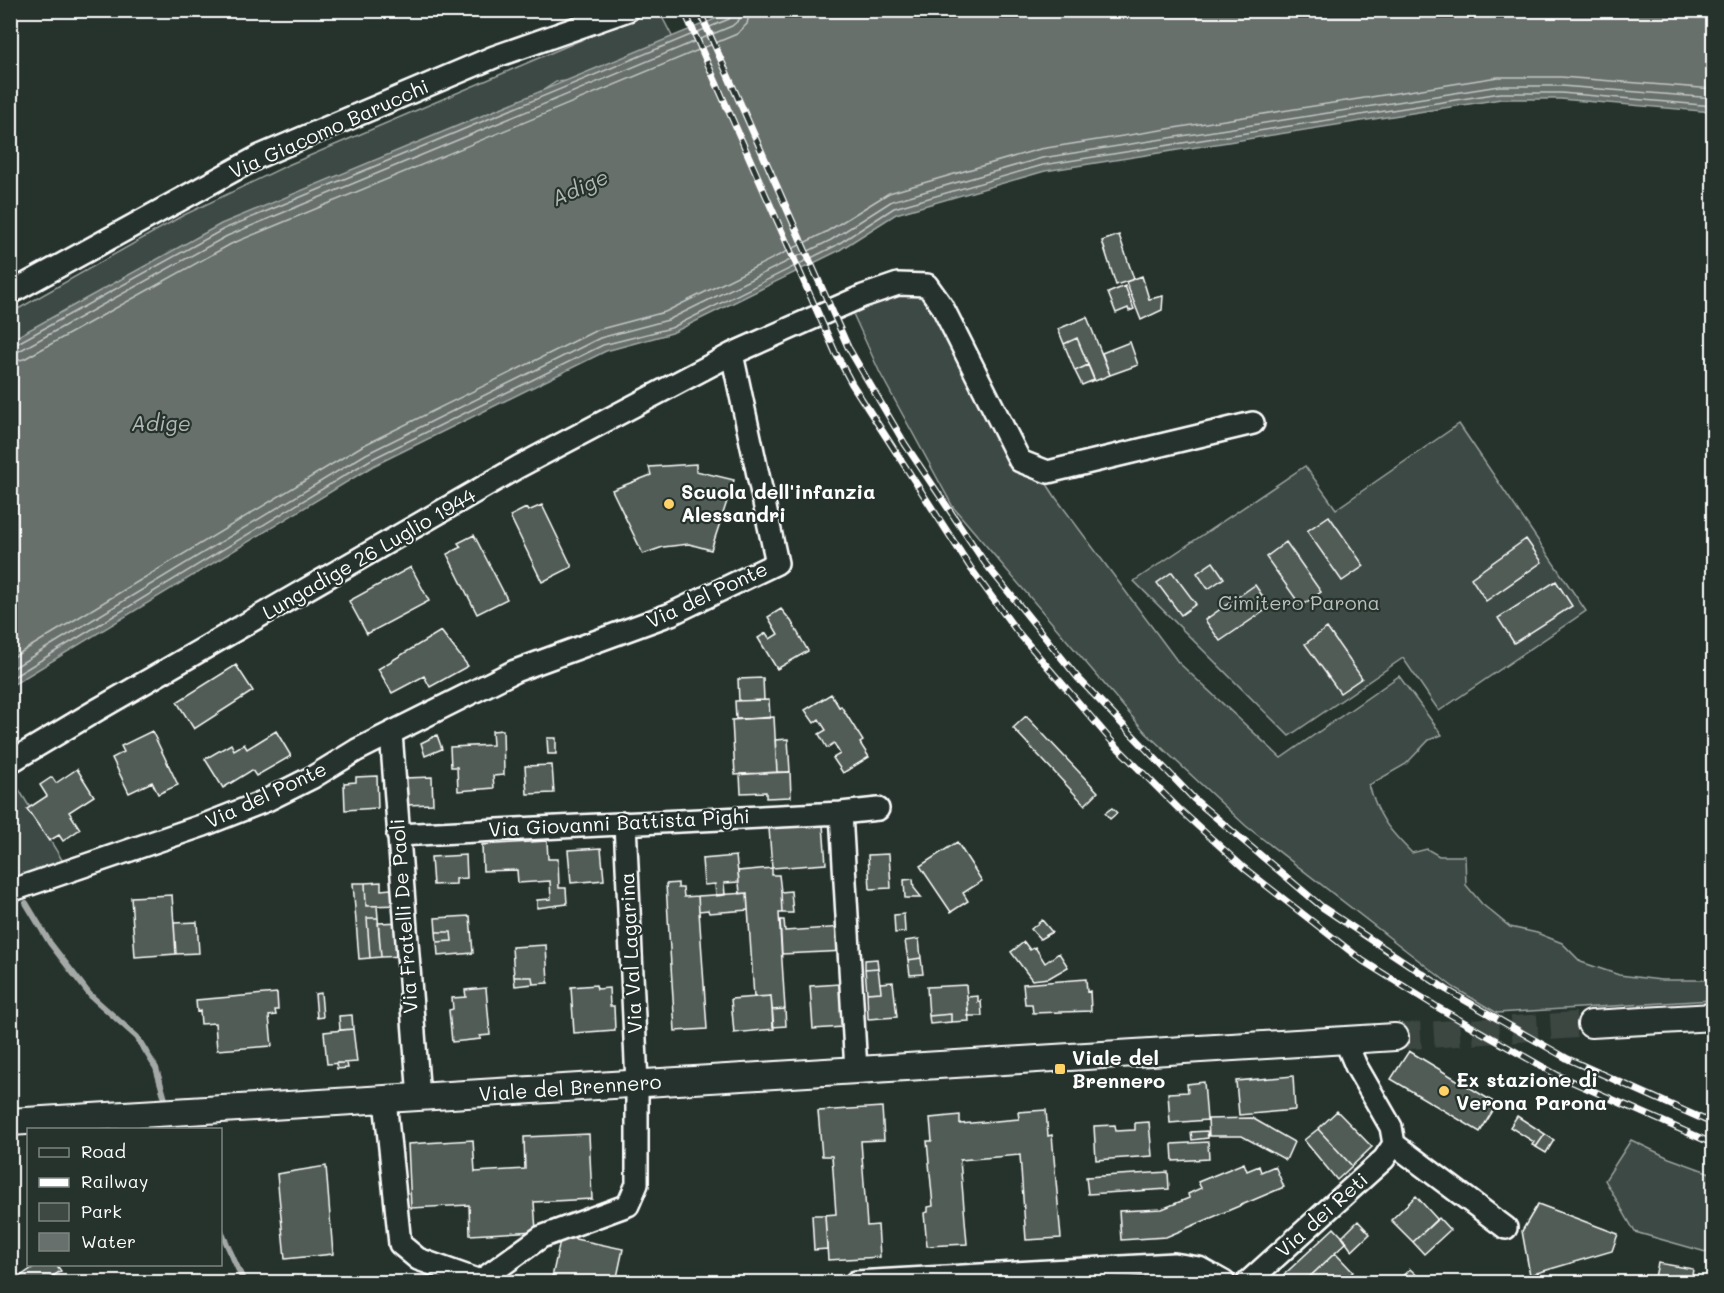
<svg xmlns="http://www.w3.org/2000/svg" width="1724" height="1293" viewBox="0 0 1724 1293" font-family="Mali,sans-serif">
<rect width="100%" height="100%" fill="#26332d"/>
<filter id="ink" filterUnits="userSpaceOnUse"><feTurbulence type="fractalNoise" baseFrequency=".0167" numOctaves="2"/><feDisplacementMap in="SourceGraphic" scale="12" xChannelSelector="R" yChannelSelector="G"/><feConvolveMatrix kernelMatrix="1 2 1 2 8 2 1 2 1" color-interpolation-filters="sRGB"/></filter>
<g filter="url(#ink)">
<!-- green -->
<path fill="#3e4944" stroke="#9ea4a2" stroke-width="1.5" d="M649,11H659L676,44L578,80L556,82L545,89L537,98L11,426V313L182,216L288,165Z
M909,280L930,303L1056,498L1178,662L1281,758L1399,676L1442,735L1429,740L1406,764L1369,785C1379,818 1388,829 1412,853L1427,849L1439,856H1465L1466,885L1482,904L1510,927L1537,933L1562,943L1581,962L1619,975L1661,980H1706L1713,983V1000L1497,1013L1453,987L1246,826L1146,733L953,507L880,373L849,305Z
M1459,424L1586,611L1439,711L1403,658L1289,736L1134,581L1305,466L1336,509Z
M10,775L64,863L11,879H10Z
M1631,1140L1669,1158L1713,1174V1254L1635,1232L1605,1180Z"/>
<!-- water -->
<path fill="#67706c" stroke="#a4a9a7" stroke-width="1.5" d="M734,11H1713V112L1560,99H1501L1045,171L896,214L838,251L672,333L606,351L373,466L11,686V340L221,224Z"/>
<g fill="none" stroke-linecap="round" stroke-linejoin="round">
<!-- shore -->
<path stroke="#c2c6c4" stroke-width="1.5" d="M10,345L16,344L224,229L729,19L733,15L734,10
M10,353L19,351L227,236L732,26L739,20L741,10
M10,362L24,359L231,244L737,34L747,24L750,10
M10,659L362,446L597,330L665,312L826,232L889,193L1040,149L1498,77H1561L1714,89
M10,670L366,454L600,338L668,320L831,240L892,201L1042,158L1499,86H1561L1714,98
M10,679L370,460L603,345L671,328L835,246L894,208L1043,165L1500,93H1561L1714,106"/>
<!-- stream -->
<path stroke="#a4a9a7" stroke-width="6" d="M26,903L50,943L90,995L137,1037L156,1068L167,1106
M220,1229L244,1282"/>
</g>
<!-- building -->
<path fill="#515c57" stroke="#fff" stroke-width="1.5" d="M1119,235L1134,279L1116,285L1102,241Z
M1142,276L1149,299L1163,296L1162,310L1141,320L1126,282Z
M1125,286L1134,309L1129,311L1128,308L1116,313L1108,293Z
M1087,317L1110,375L1095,381L1077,338L1064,344L1058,329Z
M1077,338L1088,365L1075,371L1064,344Z
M1130,342L1138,365L1110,375L1102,353Z
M1088,365L1094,380L1082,385L1075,371Z
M696,464V471L734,480L711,550L689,544L663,547L643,554L612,490L651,475L649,467Z
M542,505L572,567L542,582L510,516L526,508L528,511Z
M1329,516L1364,566L1342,581L1307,531Z
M474,535L507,599L477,614L447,554L461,547L458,543Z
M1526,539L1542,562L1486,601L1471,578Z
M1286,542L1321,592L1301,606L1266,557Z
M1213,562L1224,578L1208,589L1197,573Z
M411,567L429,601L367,634L349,601Z
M1172,572L1196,604L1181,615L1157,583Z
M1556,581L1572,606L1514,643L1498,618Z
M1255,585L1270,607L1220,641L1205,620Z
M781,609L791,621L808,651L777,669L758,638L766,633L770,639L778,634L768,617Z
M1327,628L1362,678L1340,693L1305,644Z
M441,631L468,666L430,687L424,676L392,693L378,669Z
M236,665L253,691L194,729L177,702Z
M763,678L764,700L739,701L738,679Z
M831,694L839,707L841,706L863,741L860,743L869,757L843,773L833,758L840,754L834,743L827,748L819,734L826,730L819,719L814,723L805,710Z
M769,700L770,718L736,719L735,701Z
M1026,716L1098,792L1085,805L1013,728Z
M774,717L777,772L735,775L732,720Z
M503,730L504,775L493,776L494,788L458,791L457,767H451L450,747L493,745L492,731Z
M152,731L178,785L158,794L152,782L129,793L112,758L124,752L121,746Z
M276,731L291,756L256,776L252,770L223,788L205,759L231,744L234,750L244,744L247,749Z
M437,735L442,749L425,756L421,743Z
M547,738H556V754H548Z
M788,739L790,772H777L775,740Z
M552,765L554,793L527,794L525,766Z
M77,769L94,796L69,812L80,829L63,841L59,835L49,841L27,809L47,796L40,785L52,777L56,783Z
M790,772L791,797L766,798V792L741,793L740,774Z
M377,776L378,808L345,810L344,783L356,782V777Z
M432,777L433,804L406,805L404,778Z
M1112,808L1117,813L1110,819L1105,813Z
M823,825L826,864L772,868L769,828Z
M547,841L548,859H558L559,888H566L567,904L537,908V900L551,899L550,881L518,883L517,870L483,871L482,845Z
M957,842L982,881L963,893L968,901L951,912L920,866Z
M601,848L604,880L571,883L568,850Z
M889,854L891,888L870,889L868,855Z
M466,855L467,878L456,879V884L433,885L431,857Z
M736,856L739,882L724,883L725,895L716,896L715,884L704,885L702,859Z
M772,868V875H779L781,892L782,913H779L785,1009L772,1010L771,996L754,997L747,893L740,894L738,871Z
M913,879L914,888L922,898H905L904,880Z
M381,882V890L401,888V905L366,906L365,883Z
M353,883H365L366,906H377L378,918H367L370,958L359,959Z
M678,883V888H683L684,897L698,896L707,1029L675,1031L666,884Z
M791,891L793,913H782L781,892Z
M747,893L748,910L709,913L708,910L699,911L698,896Z
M172,895L176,954L135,957L131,897Z
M904,914L905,932L895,933L894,915Z
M470,916L473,953L438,956L437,942L452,941L451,932H436L435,918Z
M367,918H378L381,957L370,958Z
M780,920H784L785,931L844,927L846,951L782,954Z
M1042,920L1052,932L1040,939L1031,929Z
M197,922L199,953L176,954L174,923Z
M403,922L405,956L381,957L378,923Z
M436,932H451L452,941L437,942Z
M919,939L921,958L908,960L905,941Z
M1024,942L1030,950L1035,947L1045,963L1059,953L1068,967L1049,978L1032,980L1011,952Z
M546,945L548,983L533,984L532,977H514L512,947Z
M921,958L923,974L910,975L908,960Z
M877,959L878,968L865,969V960Z
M878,968L881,992L867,993L865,969Z
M514,977H532L533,984L515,986Z
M1086,979L1087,992L1090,991L1091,1011L1033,1013L1032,1004H1025L1023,984Z
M893,982L897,1017L868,1019L867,993L881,992L880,983Z
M840,984L843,1027L813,1029L810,986Z
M596,985L597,989L609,988L610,1006H614L615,1030L574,1033L571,987Z
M966,985L969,1021L951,1022V1014L929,1016L927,987Z
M486,988L490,1035L480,1036L481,1039L452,1042L449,1010L453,1009L452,998L466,997L465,990Z
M277,993L278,1010H275L276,1015L269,1016L272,1046L217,1050L215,1023L201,1024L200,1011L197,1012L196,1000Z
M321,993L323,1017L317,1018L315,994Z
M771,996L774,1029L734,1033L731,999Z
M978,996V1002L981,1001L982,1016H968L967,997Z
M785,1009L786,1026L773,1027L772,1010Z
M951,1014V1022L930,1024L929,1016Z
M352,1015L353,1029L340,1030L339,1016Z
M353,1029L357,1062L327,1064L324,1032Z
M1409,1051L1497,1104L1480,1132L1391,1079Z
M336,1063H347L348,1068L337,1069Z
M1293,1076L1295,1110L1239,1115L1236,1081Z
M1204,1082L1207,1120L1170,1123L1168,1093L1188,1092L1187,1084Z
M882,1107L884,1140L861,1141L867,1226L878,1225L880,1257L828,1260L825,1215L836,1214L832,1156H822L818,1111Z
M1046,1110L1048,1136L1052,1135L1061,1238L1026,1240L1020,1155L960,1160L967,1244L927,1246L924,1213L928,1212V1207L933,1206L927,1141H932L930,1118L960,1115V1124L1019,1119L1018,1112Z
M1337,1111L1372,1147L1352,1166L1318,1129Z
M1517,1116L1545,1134L1536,1147L1532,1145L1534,1142L1510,1127Z
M1252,1118L1294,1142L1286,1160L1242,1136H1209L1208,1119Z
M1149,1122L1152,1156L1096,1160L1094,1126L1115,1125L1116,1131L1135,1130V1123Z
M1318,1129L1352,1166L1337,1180L1304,1140Z
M1207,1131L1208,1138L1192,1140L1191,1132Z
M589,1134L592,1199L534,1202L536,1231L470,1235L469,1205L411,1208L408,1144L473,1140L475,1172L525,1169L524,1137Z
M1545,1134L1554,1140L1546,1153L1536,1147Z
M1208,1142L1209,1159L1173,1161L1172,1144Z
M1244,1163L1247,1171L1259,1166L1261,1172L1275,1166L1284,1187L1166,1237L1121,1240L1119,1211L1162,1209L1189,1198L1188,1194L1201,1188L1198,1182Z
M326,1166L333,1254L285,1259L277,1174Z
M1168,1172L1169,1189L1088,1194L1086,1177Z
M1416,1196L1437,1219L1413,1242L1391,1220Z
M1538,1204L1618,1234L1612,1251L1530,1275L1522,1231Z
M812,1215H825L827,1249L814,1250Z
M1439,1218L1450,1230L1424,1254L1413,1242Z
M1358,1221L1370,1234L1352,1251L1342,1237Z
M1334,1228L1347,1242L1304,1282H1276Z
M561,1236L623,1249L616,1282H551Z
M1335,1253L1353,1272L1342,1282H1304Z
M1658,1263L1693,1269L1691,1282H1654Z
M38,1264H56L61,1271L44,1282H12Z
M1410,1269L1424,1282H1396Z
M1639,1276L1655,1279L1654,1282H1618Z"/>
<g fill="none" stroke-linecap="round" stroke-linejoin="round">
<!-- major-tunnel -->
<path stroke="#3c4742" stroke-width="26" stroke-dasharray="26 13" stroke-linecap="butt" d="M1395,1037L1591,1024"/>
<defs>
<path id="minor" d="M10,293L260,156L494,57L628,10
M391,733L419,1098
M10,762L97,710L518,467L732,354L863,296L898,284L927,285L942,306L1020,461L1048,472L1253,423
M841,813L856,1070
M398,835L841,813L878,809
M10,891L204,825L265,801L313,777L357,750L515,671L671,614L777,563L732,354
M385,1100L400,1244L418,1259L480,1281L541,1237L628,1205L637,1184V1083L625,823
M1394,1144L1506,1228
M856,1282L1174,1264L1199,1268L1224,1282
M1248,1282L1384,1159L1394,1144L1391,1127L1356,1066L1345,1040"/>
<path id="major" d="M1591,1024L1714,1017
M10,1122L1395,1037"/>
</defs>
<!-- minor casing -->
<use href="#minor" stroke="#fff" stroke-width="26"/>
<!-- major casing -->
<use href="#major" stroke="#fff" stroke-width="30"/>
<!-- minor -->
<use href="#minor" stroke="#26332d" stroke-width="21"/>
<!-- major -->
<use href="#major" stroke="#26332d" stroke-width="26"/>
<defs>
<path id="rail" d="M684,10L836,354L852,384L972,570L1016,630L1115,745L1178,808L1244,868L1363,961L1437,1007L1557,1075L1714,1144
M699,10L848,347L905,444L985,563L1078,678L1194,799L1322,907L1447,990L1568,1059L1714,1124"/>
</defs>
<!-- rail casing -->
<use href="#rail" stroke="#fff" stroke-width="7"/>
<!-- rail -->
<use href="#rail" stroke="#26332d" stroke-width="4.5" stroke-dasharray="14" stroke-linecap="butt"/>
</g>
</g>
<!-- markers -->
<g fill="#ffd166" stroke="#26332d" stroke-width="2">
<circle cx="669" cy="504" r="6"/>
<rect x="1054" y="1063" width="12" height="12" rx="3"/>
<circle cx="1444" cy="1091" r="6"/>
</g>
<g text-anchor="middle" stroke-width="4.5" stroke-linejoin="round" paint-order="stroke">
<!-- street labels -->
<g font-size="20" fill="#fff" stroke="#26332d">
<text transform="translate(329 129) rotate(-24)" y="7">Via Giacomo Barucchi</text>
<text transform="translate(369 554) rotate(-30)" y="7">Lungadige 26 Luglio 1944</text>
<text transform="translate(707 595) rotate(-25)" y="7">Via del Ponte</text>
<text transform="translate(266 795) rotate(-25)" y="7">Via del Ponte</text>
<text transform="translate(619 823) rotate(-3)" y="7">Via Giovanni Battista Pighi</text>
<text transform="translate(404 916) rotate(-94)" y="7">Via Fratelli De Paoli</text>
<text transform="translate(631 953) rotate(-93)" y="7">Via Val Lagarina</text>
<text transform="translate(570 1088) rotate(-4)" y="7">Viale del Brennero</text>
<text transform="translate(1322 1215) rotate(-42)" y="7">Via dei Reti</text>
</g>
<!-- poi labels -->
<g font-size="20" font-weight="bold" fill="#fff" stroke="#26332d" text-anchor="start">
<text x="681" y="499">Scuola dell'infanzia<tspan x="681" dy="23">Alessandri</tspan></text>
<text x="1072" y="1065">Viale del<tspan x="1072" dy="23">Brennero</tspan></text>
<text x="1456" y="1087">Ex stazione di<tspan x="1456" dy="23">Verona Parona</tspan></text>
</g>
<!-- park labels -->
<g font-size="20" fill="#bbbfbe" stroke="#26332d">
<text x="1299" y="610">Cimitero Parona</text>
</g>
<!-- water labels -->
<g font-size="21" font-style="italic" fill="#b3b8b6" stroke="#26332d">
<text transform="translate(580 188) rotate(-24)" y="7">Adige</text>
<text x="161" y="431">Adige</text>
</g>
</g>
<!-- margin -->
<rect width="1724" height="1293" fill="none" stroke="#26332d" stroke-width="36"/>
<rect x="18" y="18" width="1688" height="1257" fill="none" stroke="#fff" stroke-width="2" filter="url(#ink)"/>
<!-- legend -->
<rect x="27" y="1128" width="195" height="138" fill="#26332d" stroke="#7d8581" stroke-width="1.5"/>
<rect x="39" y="1148" width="30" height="9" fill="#26332d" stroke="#7d8581" stroke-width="1.5"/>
<text x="81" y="1158" font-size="18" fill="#ffffff">Road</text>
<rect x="39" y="1178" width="30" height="9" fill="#ffffff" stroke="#7d8581" stroke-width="1.5"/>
<text x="81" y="1188" font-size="18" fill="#ffffff">Railway</text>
<rect x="39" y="1203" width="30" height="18" fill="#3e4944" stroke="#7d8581" stroke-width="1.5"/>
<text x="81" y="1218" font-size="18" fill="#ffffff">Park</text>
<rect x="39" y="1233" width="30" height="18" fill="#67706c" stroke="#7d8581" stroke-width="1.5"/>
<text x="81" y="1248" font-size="18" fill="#ffffff">Water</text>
</svg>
